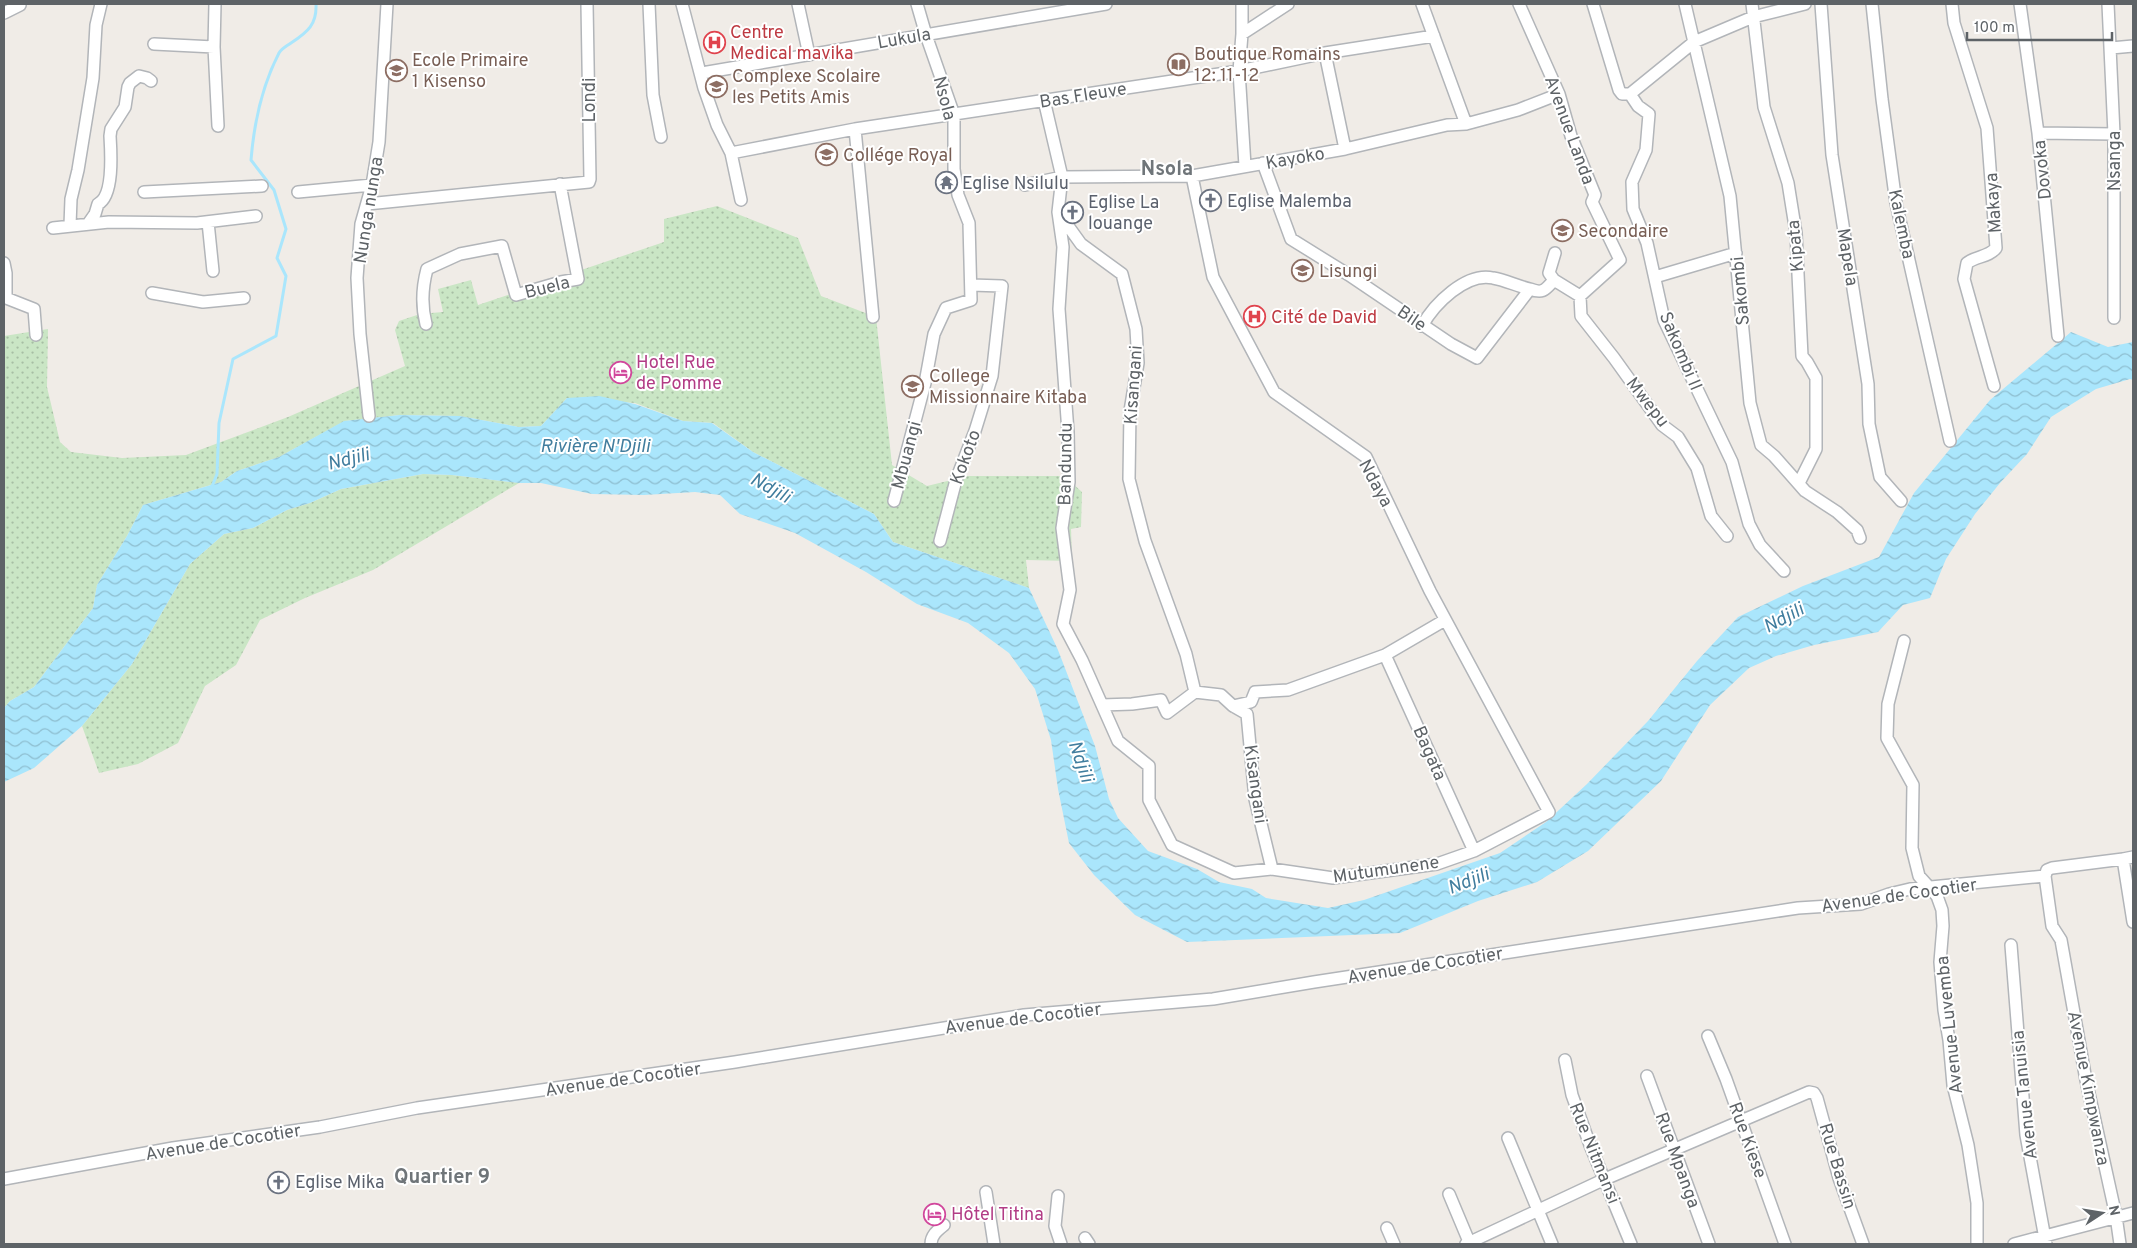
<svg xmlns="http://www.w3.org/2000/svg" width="2137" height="1248" viewBox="0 0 2137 1248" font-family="Overpass,sans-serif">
<defs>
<pattern id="green-dots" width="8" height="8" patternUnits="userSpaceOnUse" patternTransform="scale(1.25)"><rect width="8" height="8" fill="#cae6c5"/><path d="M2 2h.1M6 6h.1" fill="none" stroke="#a7bea4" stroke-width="1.8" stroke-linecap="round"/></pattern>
<pattern id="water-waves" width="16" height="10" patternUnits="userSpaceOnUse" patternTransform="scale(1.25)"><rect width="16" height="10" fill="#aae6fc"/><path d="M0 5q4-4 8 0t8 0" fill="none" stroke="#8ebed0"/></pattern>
</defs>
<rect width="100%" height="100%" fill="#f0ece7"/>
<!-- green -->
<path fill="url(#green-dots)" d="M717,206L798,238L821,296L876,317L892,465L927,486L968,476H1064L1082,492L1081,527L1071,529L1072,561L1026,560L1029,588L893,542L874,514L753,452L713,423L683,421L635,403L567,398L541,426L519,427L460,416L400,415L345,421L279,457L237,471L221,482L143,505L127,536L97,585L93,608L34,687L10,701L4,708V336L48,329L47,387L60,442L71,452L122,458L186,455L288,417L405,366L395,330L399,321L420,314L443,312L438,289L471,280L478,305L664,242V219Z
M423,474L452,475L519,483L373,570L305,598L260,620L236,665L205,686L178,743L138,764L99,773L82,726L132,664L190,564L224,534L253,528L287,510L310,503L341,489Z"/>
<!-- water -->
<path fill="url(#water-waves)" d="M2071,332L2108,347L2133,342V380L2130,379L2096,389L2051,417L2027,454L2000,483L1975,514L1946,559L1930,598L1903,605L1878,632L1814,645L1776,656L1749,668L1710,705L1661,781L1588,851L1537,882L1478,901L1400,933L1187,942L1135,915L1094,875L1069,843L1058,789L1051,740L1035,689L1009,653L968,623L917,604L866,572L795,533L740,514L720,495L695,492L644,495L592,494L541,483H519L452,475L423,474L341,489L310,503L287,510L253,528L224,534L190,564L132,664L82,726L34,768L4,782V708L10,701L34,687L93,608L97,585L127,536L143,505L221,482L237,471L279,457L344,421L400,415L460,416L519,427L541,426L567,398L599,396L635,404L683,421L712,423L753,452L874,514L893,542L1029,588L1058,650L1095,746L1109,799L1118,818L1148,851L1197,869L1219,882L1252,889L1266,898L1328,908L1364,900L1500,853L1546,822L1587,784L1648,721L1697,661L1738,617L1803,586L1879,557L1914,493L1990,400Z"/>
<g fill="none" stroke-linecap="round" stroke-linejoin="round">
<!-- stream -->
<path stroke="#aae6fc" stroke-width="3" d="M211,489L217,474L219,423L233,359L276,336L286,276L277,258L286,229L274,190L251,160C254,123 262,86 279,53C282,48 287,46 291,43C308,32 317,24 316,4"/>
<defs>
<path id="street" d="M215,4L214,47L218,126
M649,4L653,95L661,137
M682,4L704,88L717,125L731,153L741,200
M798,4L809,55
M1242,4V34L1239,71L1245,166
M1422,4L1466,124
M1519,4L1559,94L1571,136L1595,195L1592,202L1620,260L1580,296L1554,280L1549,273L1555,253
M1593,4L1619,90L1622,94H1630L1694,42L1753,17L1805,4
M1685,4L1730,196L1750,403L1761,445L1774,456L1805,491L1837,512L1857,530L1860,538
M1752,4L1764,107L1788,183L1796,233L1802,356L1807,362L1816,378V449L1799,483
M1821,4L1832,155L1868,384L1869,424L1880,477L1901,501
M1872,4L1882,99L1896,203L1950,441
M1952,4L1954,23L1987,128L1996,248C1989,257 1976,256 1967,263L1964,279L1994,386
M2020,4L2038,133L2058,336
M2108,4L2114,134V318
M4,13L20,5
M1242,34L1288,4
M154,44L214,47
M2111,48L2133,46
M1325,53L1345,149
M702,73L1106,4
M1630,94L1638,106L1649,114L1646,150L1632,182L1633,209L1647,243L1664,320L1732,462L1749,524L1760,545L1784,571
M1044,100L1062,177L1058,212L1081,244L1122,274L1136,329L1138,363L1130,411L1129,479L1145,541L1186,654L1195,692
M855,129L873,317
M2038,133L2114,134
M731,153L855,129L1239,71L1325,53L1434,36
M1263,163L1291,239L1349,275L1451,344L1477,358L1530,289C1543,294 1545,290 1554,280
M1025,185L1062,177L1192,176L1345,149L1447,125L1466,124L1518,110L1559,94
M144,192L262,186
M298,192L372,185
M367,204L589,182L590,179L587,4
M1058,212L1063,247L1059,309L1068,432L1069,482L1062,528L1070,590L1063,624L1082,660L1118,741L1149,766V800L1172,845L1234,873L1272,869L1333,878L1437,864L1474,851L1549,812L1430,591L1366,457L1274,392L1213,277L1192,176
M208,222L213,271
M88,224L95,214L98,204C114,196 111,152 110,136L111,129L125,107L128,87L130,83L139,76L147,78L151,81
M70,225L71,199L78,170L93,78L96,25L101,4
M53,228L109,222L197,223L256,216
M4,263L6,273V298L34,309L36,335
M1655,277L1736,253
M152,293L203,302L244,298
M1580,296L1581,316L1614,358L1662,425L1678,437L1697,468L1711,516L1727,536
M426,324C421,305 422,288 427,269L460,254L502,246L516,295L561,282L578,279L560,184
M1422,326C1434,304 1466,272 1493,278C1505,280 1517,286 1530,289
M369,416L360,334L357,278L361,224L372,185L379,142L387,4
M894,501L925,383L934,334L946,308L971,300L969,223L958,195L954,169V115L926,35L917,4
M940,541L956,480L975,431L992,376L1002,286L971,285
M1904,641L1888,704L1887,738L1913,785L1912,848L1919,876L1937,896L1942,910L1943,926L1940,962L1944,1010L1949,1040L1953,1085L1968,1145L1977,1203V1244
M1385,655L1474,851
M1102,705L1132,704L1161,700L1167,713L1195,692L1221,695L1233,706L1251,702L1255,692L1288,690L1385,655L1445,620
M1233,706L1247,714L1255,799L1272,869
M2133,857L2123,859L2133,922
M2011,945L2026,1135L2046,1244
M1708,1036L1726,1079L1785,1244
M1565,1060L1572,1095L1590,1145L1631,1244
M1647,1076L1709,1244
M1508,1138L1552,1244
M4,1179L173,1148L320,1127L417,1108L735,1062L1024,1015L1213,999L1314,982L1798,908L1861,904L1889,894L1910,889L2045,876
M986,1192L994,1244
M1449,1194L1470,1244
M1058,1196L1055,1226L1061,1244
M1387,1228L1394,1244
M1085,1238L1089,1244
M931,1244C931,1235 938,1230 944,1225
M1466,1244L1605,1179L1809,1092L1814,1093L1817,1098L1839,1178L1863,1244
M2014,1244L2133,1213
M2120,1244L2116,1216L2086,1080L2061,940L2052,926L2045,876L2047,870L2052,868L2123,859"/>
</defs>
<!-- street casing -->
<use href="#street" stroke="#b2b5b9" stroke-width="14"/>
<!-- street -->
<use href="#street" stroke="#fff" stroke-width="11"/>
</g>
<!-- icons -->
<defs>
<symbol id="hospital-ring" viewBox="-11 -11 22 22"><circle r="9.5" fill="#fff" stroke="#e0444e" stroke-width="1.5"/><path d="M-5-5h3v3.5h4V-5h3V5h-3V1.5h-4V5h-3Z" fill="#e0444e"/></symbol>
<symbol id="library-ring" viewBox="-11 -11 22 22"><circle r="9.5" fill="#fff" stroke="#8d6e63" stroke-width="1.5"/><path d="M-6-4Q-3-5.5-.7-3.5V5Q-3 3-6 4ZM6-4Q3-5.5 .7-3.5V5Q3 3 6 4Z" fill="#8d6e63"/></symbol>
<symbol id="school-ring" viewBox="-11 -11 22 22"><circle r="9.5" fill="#fff" stroke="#8d6e63" stroke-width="1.5"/><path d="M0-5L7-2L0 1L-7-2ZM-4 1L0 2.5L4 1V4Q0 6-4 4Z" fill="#8d6e63"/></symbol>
<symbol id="university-ring" viewBox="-11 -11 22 22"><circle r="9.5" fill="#fff" stroke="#8d6e63" stroke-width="1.5"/><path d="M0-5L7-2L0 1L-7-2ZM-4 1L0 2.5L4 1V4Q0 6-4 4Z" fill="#8d6e63"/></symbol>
<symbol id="temple-ring" viewBox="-11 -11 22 22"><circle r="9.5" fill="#fff" stroke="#6b7280" stroke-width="1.5"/><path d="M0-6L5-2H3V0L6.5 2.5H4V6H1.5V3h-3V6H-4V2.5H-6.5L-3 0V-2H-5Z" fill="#6b7280"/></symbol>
<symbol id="church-ring" viewBox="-11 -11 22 22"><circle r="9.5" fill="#fff" stroke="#6b7280" stroke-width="1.5"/><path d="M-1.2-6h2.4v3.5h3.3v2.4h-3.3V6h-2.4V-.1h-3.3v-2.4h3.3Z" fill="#6b7280"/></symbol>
<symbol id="hotel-ring" viewBox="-11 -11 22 22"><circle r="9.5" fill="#fff" stroke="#d1479c" stroke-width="1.5"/><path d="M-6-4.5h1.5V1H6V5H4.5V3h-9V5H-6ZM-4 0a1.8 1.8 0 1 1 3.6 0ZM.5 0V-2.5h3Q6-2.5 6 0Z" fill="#d1479c"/></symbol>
</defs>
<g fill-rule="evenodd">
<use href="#hospital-ring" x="702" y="30" width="25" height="25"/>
<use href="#library-ring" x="1166" y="52" width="25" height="25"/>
<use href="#school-ring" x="384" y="58" width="25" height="25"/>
<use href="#school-ring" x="704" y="74" width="25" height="25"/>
<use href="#university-ring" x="814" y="142" width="25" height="25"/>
<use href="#temple-ring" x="934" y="170" width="25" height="25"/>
<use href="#church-ring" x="1198" y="188" width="25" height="25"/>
<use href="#church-ring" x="1060" y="200" width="25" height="25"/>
<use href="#school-ring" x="1550" y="218" width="25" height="25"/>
<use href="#school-ring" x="1290" y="258" width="25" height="25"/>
<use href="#hospital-ring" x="1242" y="304" width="25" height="25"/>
<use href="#hotel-ring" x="608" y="360" width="25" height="25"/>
<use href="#school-ring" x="900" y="374" width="25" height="25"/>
<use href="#church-ring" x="266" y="1170" width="25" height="25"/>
<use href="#hotel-ring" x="922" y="1202" width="25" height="25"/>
</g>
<g text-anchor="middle" stroke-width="4" stroke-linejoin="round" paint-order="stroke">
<!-- health labels -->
<g font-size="18" fill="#be3a42" stroke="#fff" text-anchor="start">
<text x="730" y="38">Centre<tspan x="730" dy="21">Medical mavika</tspan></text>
<text x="1271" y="323">Cité de David</text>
</g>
<!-- street labels -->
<g font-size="18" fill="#5e6367" stroke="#fff">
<text transform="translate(904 38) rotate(-10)" y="6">Lukula</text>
<text transform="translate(1083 95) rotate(-9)" y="6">Bas Fleuve</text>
<text transform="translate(945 98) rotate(75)" y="6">Nsola</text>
<text transform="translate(589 100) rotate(-90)" y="6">Londi</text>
<text transform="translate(1570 130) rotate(70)" y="6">Avenue Landa</text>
<text transform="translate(1295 158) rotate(-10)" y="6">Kayoko</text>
<text transform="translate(2114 161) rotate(-90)" y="6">Nsanga</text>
<text transform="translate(2042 170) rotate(-96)" y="6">Dovoka</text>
<text transform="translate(1993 203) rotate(-94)" y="6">Makaya</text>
<text transform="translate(368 210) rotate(-81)" y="6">Nunga nunga</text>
<text transform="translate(1902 224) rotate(78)" y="6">Kalemba</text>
<text transform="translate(1795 246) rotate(-95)" y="6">Kipata</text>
<text transform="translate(1848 257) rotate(81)" y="6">Mapela</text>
<text transform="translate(547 287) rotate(-14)" y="6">Buela</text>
<text transform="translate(1740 291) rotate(-95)" y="6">Sakombi</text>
<text transform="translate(1412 318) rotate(34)" y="6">Bile</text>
<text transform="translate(1681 351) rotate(67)" y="6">Sakombi II</text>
<text transform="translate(1133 385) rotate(-86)" y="6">Kisangani</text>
<text transform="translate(1648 402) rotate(52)" y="6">Mwepu</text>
<text transform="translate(906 455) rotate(-75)" y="6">Mbuangi</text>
<text transform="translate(965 457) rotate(-70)" y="6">Kokoto</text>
<text transform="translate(1065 464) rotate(-89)" y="6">Bandundu</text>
<text transform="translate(1376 483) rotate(61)" y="6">Ndaya</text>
<text transform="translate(1430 753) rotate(66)" y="6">Bagata</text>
<text transform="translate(1256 784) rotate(82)" y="6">Kisangani</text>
<text transform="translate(1386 869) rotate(-8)" y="6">Mutumunene</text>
<text transform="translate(1899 895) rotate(-8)" y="6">Avenue de Cocotier</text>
<text transform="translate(1425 965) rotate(-9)" y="6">Avenue de Cocotier</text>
<text transform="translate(1023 1018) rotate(-7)" y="6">Avenue de Cocotier</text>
<text transform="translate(1949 1025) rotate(-96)" y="6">Avenue Luvemba</text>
<text transform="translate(623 1079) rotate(-8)" y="6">Avenue de Cocotier</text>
<text transform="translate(2089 1088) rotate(79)" y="6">Avenue Kimpwanza</text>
<text transform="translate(2024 1095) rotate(-96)" y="6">Avenue Tanuisia</text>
<text transform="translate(1748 1140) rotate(70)" y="6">Rue Kiese</text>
<text transform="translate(223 1142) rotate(-9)" y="6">Avenue de Cocotier</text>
<text transform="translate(1595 1153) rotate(68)" y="6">Rue Nitmansi</text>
<text transform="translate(1678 1160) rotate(70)" y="6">Rue Mpanga</text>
<text transform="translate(1838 1166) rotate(73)" y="6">Rue Bassin</text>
</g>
<!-- education labels -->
<g font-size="18" fill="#785e54" stroke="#fff" text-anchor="start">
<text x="1194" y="60">Boutique Romains<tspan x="1194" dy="21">12: 11-12</tspan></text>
<text x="412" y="66">Ecole Primaire<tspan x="412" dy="21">1 Kisenso</tspan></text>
<text x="732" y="82">Complexe Scolaire<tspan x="732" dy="21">les Petits Amis</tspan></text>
<text x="843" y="161">Collége Royal</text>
<text x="1578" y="237">Secondaire</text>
<text x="1319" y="277">Lisungi</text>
<text x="929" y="382">College<tspan x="929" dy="21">Missionnaire Kitaba</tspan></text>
</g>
<!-- worship labels -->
<g font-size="18" fill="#5b616d" stroke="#fff" text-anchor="start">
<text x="962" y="189">Eglise Nsilulu</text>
<text x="1227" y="207">Eglise Malemba</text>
<text x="1088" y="208">Eglise La<tspan x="1088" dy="21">louange</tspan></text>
<text x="295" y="1188">Eglise Mika</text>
</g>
<!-- hotel labels -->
<g font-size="18" fill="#b23c85" stroke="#fff" text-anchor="start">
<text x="636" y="368">Hotel Rue<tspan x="636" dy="21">de Pomme</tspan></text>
<text x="951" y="1220">Hôtel Titina</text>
</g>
<!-- water labels -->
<g font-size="19" font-style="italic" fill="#407d9e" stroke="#fff">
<text x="595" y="452">Rivière N'Djili</text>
<text transform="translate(348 458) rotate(-14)" y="7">Ndjili</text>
<text transform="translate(771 487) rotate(29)" y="7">Ndjili</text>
<text transform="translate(1783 617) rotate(-28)" y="7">Ndjili</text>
<text transform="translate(1082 761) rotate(71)" y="7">Ndjili</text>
<text transform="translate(1468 880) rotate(-21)" y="7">Ndjili</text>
</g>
<!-- quarter labels -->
<g font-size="20" font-weight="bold" fill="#6f7579" stroke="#fff">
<text x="1167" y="175">Nsola</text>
<text x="442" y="1183">Quartier 9</text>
</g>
</g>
<!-- border -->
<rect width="2137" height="1248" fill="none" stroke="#5e6367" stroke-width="10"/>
<!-- north arrow -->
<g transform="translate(2102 1213) rotate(78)" stroke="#ffffff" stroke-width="4" paint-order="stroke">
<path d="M0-4L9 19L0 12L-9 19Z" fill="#5e6367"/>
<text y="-8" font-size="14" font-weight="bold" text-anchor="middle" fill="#5e6367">N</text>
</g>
<!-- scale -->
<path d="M1967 32v8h145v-8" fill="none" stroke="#5e6367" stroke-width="2.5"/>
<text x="1974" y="32" font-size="15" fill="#5e6367" stroke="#ffffff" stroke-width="4" paint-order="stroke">100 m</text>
</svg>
